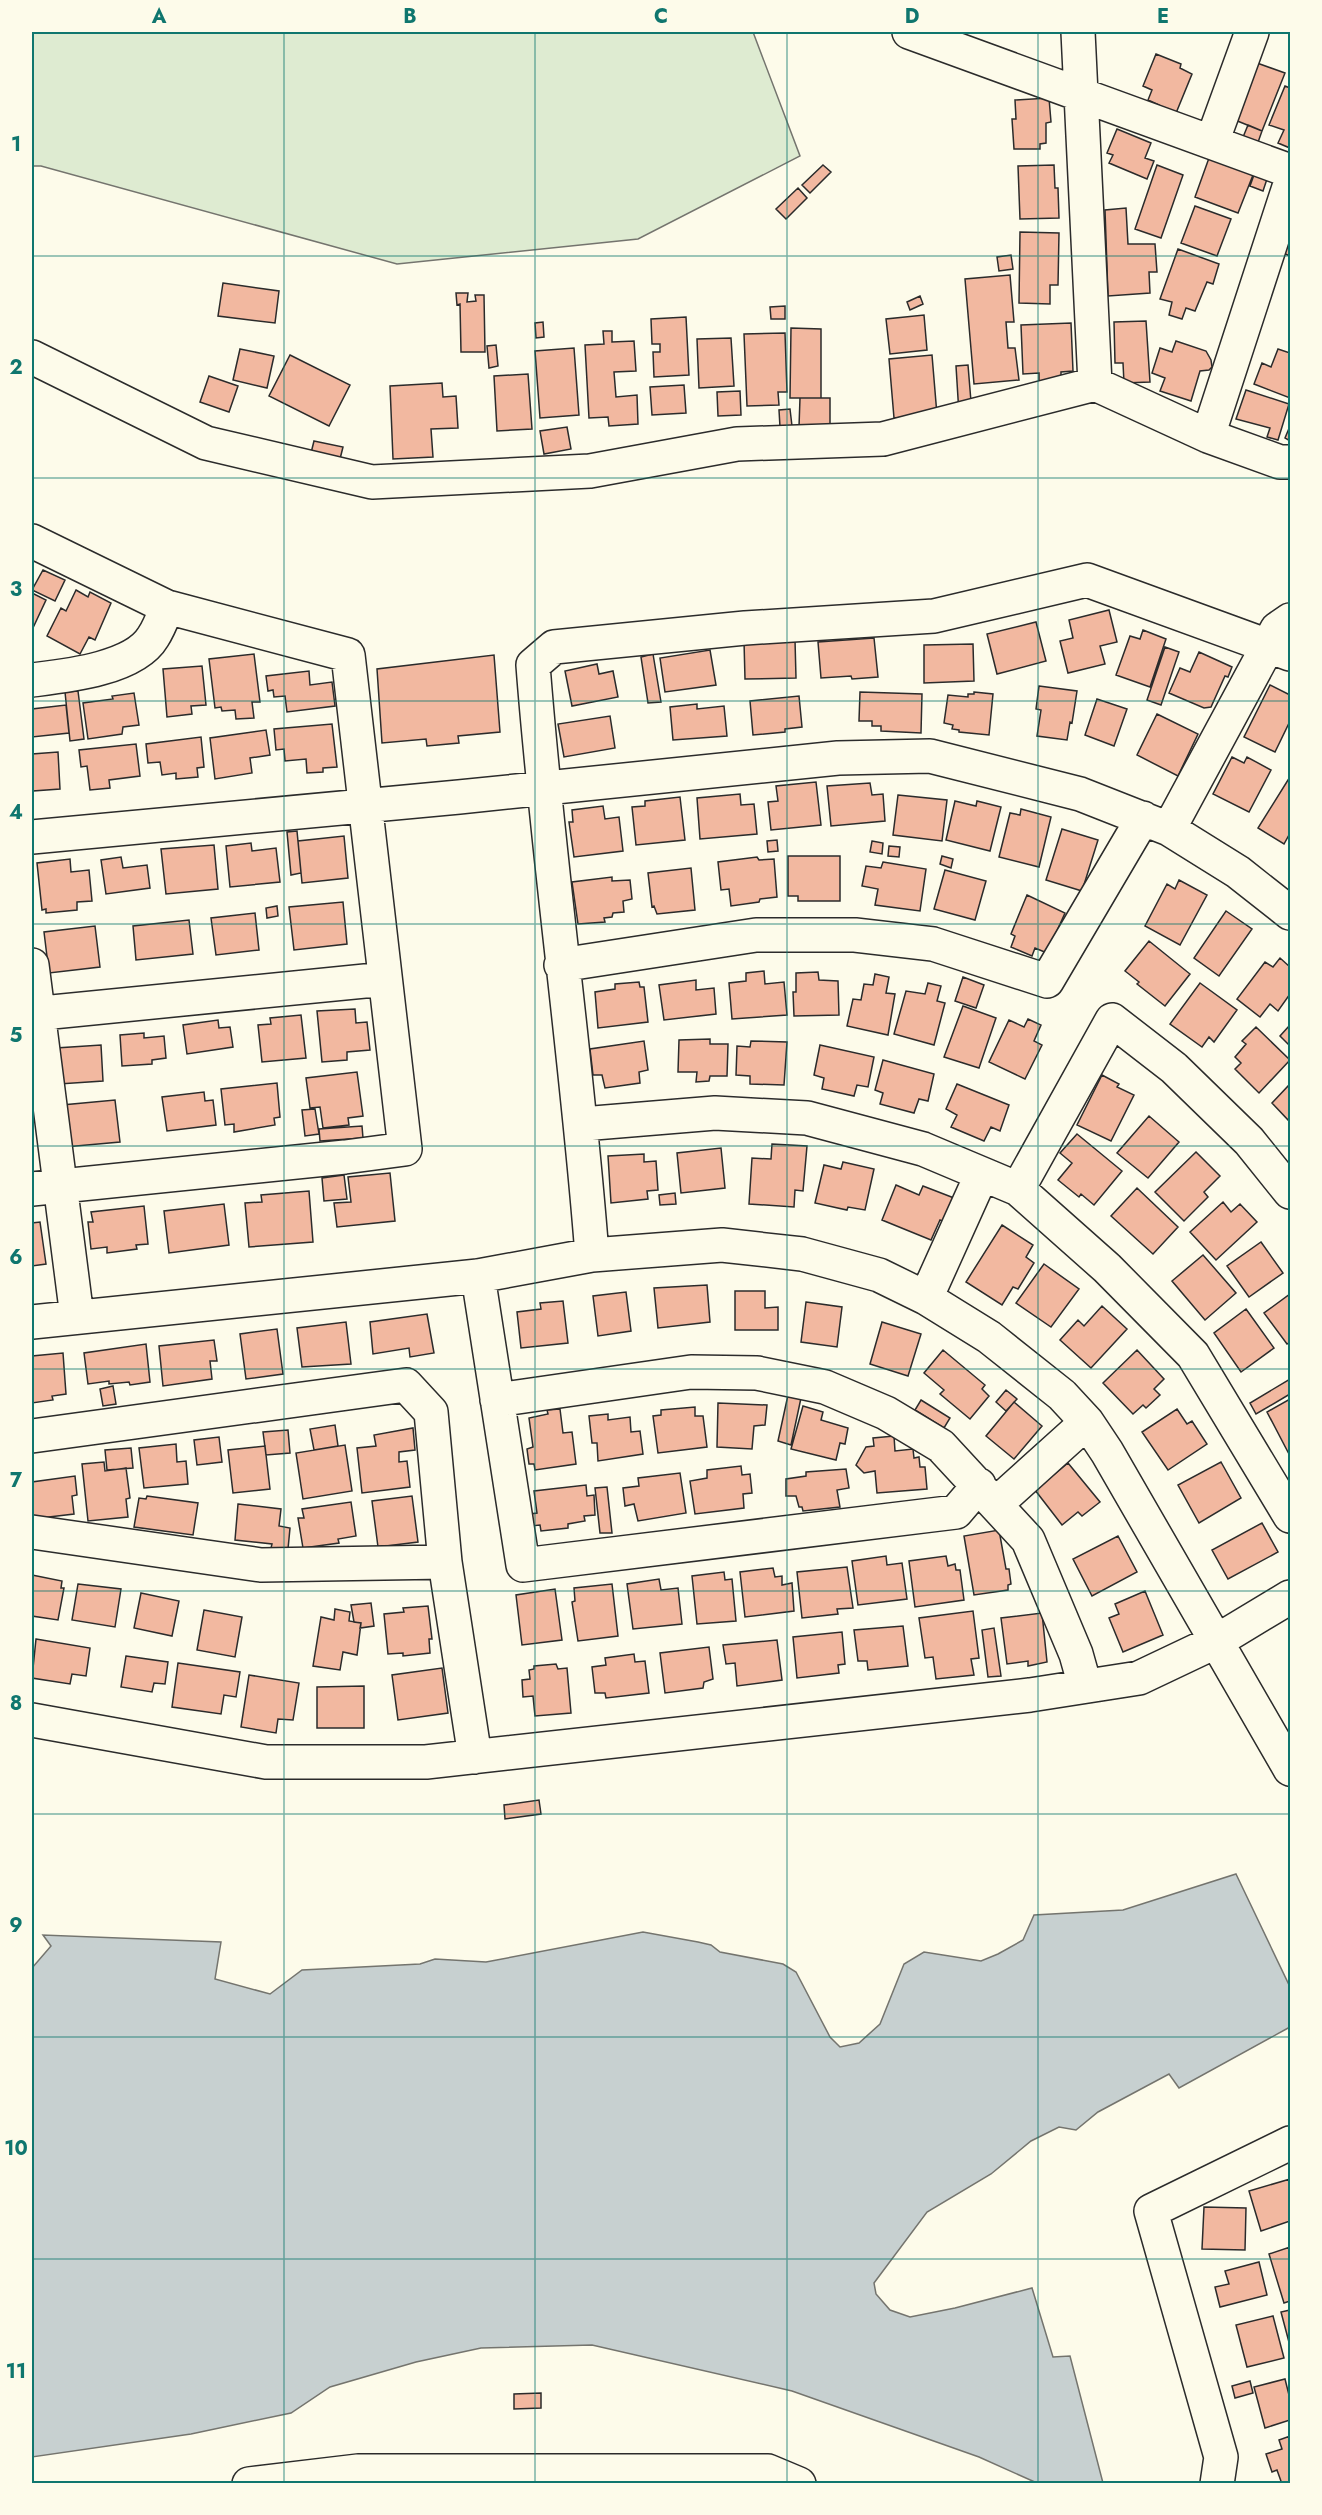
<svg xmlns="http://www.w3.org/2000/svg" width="1322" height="2515" viewBox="0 0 1322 2515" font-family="Jost,sans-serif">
<rect width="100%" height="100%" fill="#fdfbea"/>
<!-- green -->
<path fill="#deebd1" stroke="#74746e" stroke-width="1.5" d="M32,32H753L800,156L638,239L397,264L41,166H32Z"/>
<!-- water -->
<path fill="#c7d0d0" stroke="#74746e" stroke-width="1.5" d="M1236,1874L1290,1987V2027L1179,2088L1169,2074L1098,2112L1076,2130L1059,2127L1031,2141L991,2174L927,2212L874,2283L876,2294L890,2310L910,2317L955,2308L1032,2288L1053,2357L1070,2356L1103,2483H1037L979,2457L792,2391L592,2345L481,2348L416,2362L330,2387L291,2413L191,2434L32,2457V1968L51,1946L43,1935L221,1942L215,1979L270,1994L302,1970L420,1964L435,1959L486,1962L643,1932L698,1942L711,1945L720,1952L783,1964L796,1972L830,2037L840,2047L859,2043L880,2024L904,1964L924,1952L981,1961L998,1954L1023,1940L1034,1915L1123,1910Z"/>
<!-- building -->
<path fill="#f2b8a0" stroke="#2b2b2b" stroke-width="1.5" d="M1156,54L1181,64L1180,68L1192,74L1174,118L1157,112L1159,105L1148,100L1152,90L1143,86Z
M1257,63L1285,73L1262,131L1235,120Z
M1285,86L1290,88V148L1278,143L1284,130L1269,125Z
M1049,98L1051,122L1046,123V143L1040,144V149H1014L1012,119H1016L1015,100Z
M1248,125L1262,131L1256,148L1241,142Z
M1117,129L1151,143L1145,158L1154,161L1147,179L1109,163L1113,155L1107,153Z
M1209,158L1253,175L1238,213L1195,197Z
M823,165L831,172L810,193L802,185Z
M1054,165L1055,188H1058L1059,218L1020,219L1018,166Z
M1157,165L1183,175L1161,238L1135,229Z
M1255,172L1268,176L1263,191L1250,186Z
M798,188L807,198L786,219L776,209Z
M1195,206L1231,219L1217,256L1181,243Z
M1126,208L1128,244H1155L1157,272H1149L1150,293L1108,296L1105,210Z
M1290,231V256L1283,253Z
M1020,232L1059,233L1058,285H1050V304L1019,303Z
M1178,249L1219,264L1213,284L1207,282L1195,311L1186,308L1182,319L1169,315L1172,302L1160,299Z
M1011,255L1013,269L999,271L997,257Z
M1010,275L1014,322H1006L1008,348H1015L1019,380L974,384L965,279Z
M223,283L279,291L275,323L218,316Z
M456,293H468L467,302L476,301L475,295H484L485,352H461L460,304L457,305Z
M920,296L923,304L910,310L907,302Z
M785,306V319H771L770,307Z
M924,315L927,350L890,354L886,319Z
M686,317L689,375L654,377L653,352H660V344H652L651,319Z
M1146,321L1150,382L1124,383L1123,363H1115L1114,322Z
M543,322L544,337L536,338L535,323Z
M1071,323L1073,371L1061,372V380L1039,381V373L1023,374L1021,325Z
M791,328L821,329V398H790Z
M603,331H612V342L634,341L636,371L614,372L616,397L637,395L638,424L609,426L608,417L589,418L585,345L604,344Z
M785,333L787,392H778L779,405L747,406L744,334Z
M731,338L734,386L699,388L697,339Z
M1176,341L1206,351L1211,360L1212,367L1209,370L1200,371L1191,401L1160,391L1165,378L1152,373L1160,348L1172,352Z
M496,345L498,366L489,368L487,346Z
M574,348L579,415L540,418L535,351Z
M240,349L274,356L267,388L233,380Z
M1278,349L1290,353V398L1254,384L1262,363L1271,367Z
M290,355L350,385L329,426L269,396Z
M932,355L937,415L894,418L889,359Z
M968,365L972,414H959L956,366Z
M528,374L532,429L497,431L494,376Z
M209,376L238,386L229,412L200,402Z
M442,383L443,397L456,396L458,428L431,429L433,457L393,459L390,386Z
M684,385L686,413L652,415L650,387Z
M1246,390L1289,404L1278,440L1267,437L1270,428L1236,419Z
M740,391L741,415L718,416L717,392Z
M800,398H830V427H799Z
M790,409L792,426L780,427L779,410Z
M1290,426V441L1285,438Z
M567,427L571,449L544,454L540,431Z
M314,441L343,447L340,459L311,453Z
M43,570L65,580L55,601L32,590Z
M76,590L88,597L90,592L111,603L95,640L89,637L80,654L47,636L61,608L66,611Z
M32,593L46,600L32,630Z
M1109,610L1117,642L1100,646L1105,664L1068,673L1060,641L1073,638L1069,620Z
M1036,622L1046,661L997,674L987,634Z
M1143,630L1166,639L1150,687L1116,675L1130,636L1140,639Z
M874,638L878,677L852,679L851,676L821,678L818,642Z
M795,640L796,678L745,679L744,641Z
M973,644L974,681L924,683V645Z
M1165,647L1179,652L1161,705L1147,700Z
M710,650L716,685L665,692L660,658Z
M1199,652L1232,667L1228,677L1225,676L1211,707L1204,708L1169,693L1180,668L1190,672Z
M254,654L260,702H252L254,718L236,719L235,710L222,711L221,707L215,708L209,659Z
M653,654L661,702L648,703L641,657Z
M494,655L500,732L458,736L459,743L427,746L426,739L382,743L377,669Z
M597,664L599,674L613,671L618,697L572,706L565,671Z
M202,666L206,705L191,706L192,714L167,717L163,669Z
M309,671L310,685L332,682L335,706L287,712L285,696L274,697L273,690L268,691L266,676Z
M1270,685L1290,695V721L1275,752L1244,737Z
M1039,686L1077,691L1072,723L1070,722L1067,740L1037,736L1041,710L1036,709Z
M78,691L84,739L70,741L65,692Z
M860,692L922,694L921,733L881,731V726H872V721H859Z
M974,692L993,694L989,735L959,732V730L952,729L953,725L944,723L948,695L968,697V694H974Z
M134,693L139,725L123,727L122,734L88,739L83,703L113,699L112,696Z
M799,696L802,727L785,729V732L753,735L750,701Z
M1097,699L1127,709L1114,746L1085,735Z
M697,704V709L724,706L727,736L673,740L670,707Z
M66,705L69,733L32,737V709Z
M1157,714L1198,734L1178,776L1137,755Z
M610,716L615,748L564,757L558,724Z
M332,724L337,767L323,768V772L307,773L306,759L285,761L284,749L276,750L274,729Z
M266,730L270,755L250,758L252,773L215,779L210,738Z
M201,737L204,767L197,768L198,777L176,779V773L162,775L160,762L148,763L146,744Z
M136,744L140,776L109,780L110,788L90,790L87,766L81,767L79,750Z
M58,752L60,789L33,791L32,794V754Z
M1232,757L1244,763L1247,757L1271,770L1249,812L1213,794Z
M1288,780L1290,782V833L1284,844L1258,828Z
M816,782L821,825L771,830L768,802L778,801L776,786Z
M870,783L872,795L883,794L885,821L831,826L827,786Z
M740,794L741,805L754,804L757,834L700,839L697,798Z
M898,795L947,800L942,841L893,835Z
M680,797L685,840L636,845L632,807L645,806V801Z
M955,801L976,806L977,801L1001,807L990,851L946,840Z
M603,806L605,819L619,817L623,851L574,857L569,822H573L572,810Z
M1021,809L1051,817L1039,867L999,857L1010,813L1020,815Z
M1062,829L1098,840L1082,891L1046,880Z
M297,831L301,873L291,875L287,832Z
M344,836L348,878L302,883L298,841Z
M777,840L778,851L768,852L767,841Z
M872,841L883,843L882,854L870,852Z
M251,843L252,851L276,848L280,882L230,887L226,846Z
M214,845L218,889L166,894L161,849Z
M889,846L900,847L899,857L888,856Z
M788,856H840V901H798V896H788Z
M942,856L953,859L951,868L940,864Z
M121,857L123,868L147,865L150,888L106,894L101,860Z
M757,857L759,860L774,859L777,897L760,899L759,902L731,906L729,889L721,890L718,862Z
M70,859L71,872L89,870L92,901L77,902V910L46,913V909L42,910L37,863Z
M883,862L926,869L920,911L875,905L878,889L862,886L866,866L881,868Z
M691,868L695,910L657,914L654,906L652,907L648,873Z
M945,870L986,881L975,920L934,909Z
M612,877V881L630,880L632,899L623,901L624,912L613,913L612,917L604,918L605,922L578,924L572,882Z
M1179,880L1207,895L1180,945L1145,926L1167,884L1175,889Z
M1027,895L1065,913L1047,953L1035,948L1032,956L1011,947L1015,936L1011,934Z
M343,902L347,944L294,950L289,907Z
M277,906L278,916L267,918L266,908Z
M1226,911L1252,929L1219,976L1194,958Z
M255,913L259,950L216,955L211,918Z
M189,920L193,954L136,960L133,926Z
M95,926L100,967L49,973L44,932Z
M1149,941L1190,974L1165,1006L1137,984L1139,982L1125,971Z
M1280,958L1290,967V994L1278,1011L1270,1004L1260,1017L1237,999L1265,962L1273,967Z
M764,971L765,984L784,982L787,1015L732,1019L729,983L746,981V973Z
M818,972L819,980L838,981L839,1015L794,1016L793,992H796V973Z
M875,974L889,977L886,993L895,994L888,1035L847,1026L853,999L861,1000L864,984L873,985Z
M963,977L984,985L976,1008L955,1001Z
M696,980V990L714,988L716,1014L664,1020L659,985Z
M639,982L640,987H644L648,1022L598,1028L595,992L615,989V984Z
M928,983L941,986L937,1001L945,1003L934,1045L894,1034L906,991L925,994Z
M1200,983L1237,1010L1214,1042L1209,1037L1202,1047L1170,1024Z
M963,1006L996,1018L979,1068L944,1057Z
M355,1009L356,1023L367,1022L370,1050L347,1052V1060L322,1062L317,1011Z
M301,1015L306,1058L262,1062L258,1025L271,1024L270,1018Z
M1028,1019L1041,1025L1034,1041L1042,1045L1025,1079L989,1062L1009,1020L1024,1027Z
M218,1020L219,1028L230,1027L233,1047L187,1054L183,1025Z
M1290,1025V1046L1280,1036Z
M1256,1027L1290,1060L1259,1093L1235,1069L1241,1063L1235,1057L1246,1044L1242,1041Z
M144,1033V1038L164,1036L166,1058L152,1060V1064L122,1066L120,1035Z
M710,1039V1044H728L727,1076H710L709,1081L696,1082L697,1072H678L679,1040Z
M644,1041L648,1070L639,1072L640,1083L605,1088L602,1075H593L590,1049Z
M751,1041L787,1042L784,1085L750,1084V1076L736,1075L737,1046L750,1047Z
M101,1045L103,1081L59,1084L56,1048Z
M820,1045L874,1057L868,1087L857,1085L854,1096L822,1089L824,1078L814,1075Z
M883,1060L934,1074L928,1101L919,1099L914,1113L880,1104L883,1093L875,1090Z
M357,1072L363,1116L348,1118L349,1125L323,1128L320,1107L310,1108L306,1078Z
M1102,1075L1119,1084L1117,1087L1134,1095L1111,1141L1077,1125Z
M277,1083L280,1117L274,1118L275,1125L234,1132V1124L225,1125L221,1089Z
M957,1084L1009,1105L1000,1131L991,1127L984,1141L951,1127L957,1115L946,1109Z
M1290,1084V1122L1272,1103Z
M204,1092L205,1101L213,1100L216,1125L167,1131L162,1097Z
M115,1100L120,1142L65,1147L62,1105Z
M315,1109L319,1134L305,1136L302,1110Z
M1149,1116L1179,1142L1148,1178L1117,1153Z
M362,1126L363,1138L320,1141L319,1129Z
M1077,1134L1122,1171L1094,1205L1081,1194L1079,1197L1058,1180L1072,1163L1060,1153Z
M772,1144L807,1146L803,1191L795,1190L794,1207L749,1204L752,1158L771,1159Z
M721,1148L725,1188L681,1193L677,1153Z
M1196,1152L1220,1176L1204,1192L1208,1197L1184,1221L1155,1192Z
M644,1154V1162L656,1161L658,1190L647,1191L648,1199L611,1203L608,1156Z
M843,1162L874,1169L865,1210L848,1207L847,1210L815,1203L824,1165L841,1169Z
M390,1173L395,1221L337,1227L334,1203L351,1202L348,1177Z
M344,1175L347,1199L324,1201L322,1178Z
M896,1185L919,1195L923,1186L954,1198L945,1222L940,1220L931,1240L882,1220Z
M1137,1188L1178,1227L1153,1254L1111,1216Z
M309,1191L313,1242L249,1247L245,1203L262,1202L261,1195Z
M675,1193L676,1204L660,1205L659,1195Z
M1223,1202L1231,1212L1240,1204L1257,1222L1216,1260L1190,1232Z
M224,1204L229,1245L169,1253L164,1211Z
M144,1206L148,1244L136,1245L137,1249L107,1253V1247L91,1249L88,1222H93L91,1212Z
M40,1222L46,1264L32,1266V1223Z
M1002,1225L1033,1245L1026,1257L1034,1263L1018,1289L1013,1287L1002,1305L966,1282Z
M1261,1242L1283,1273L1249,1297L1227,1266Z
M1203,1255L1236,1293L1205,1320L1172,1281Z
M1044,1264L1079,1289L1051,1327L1016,1303Z
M707,1285L710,1322L658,1328L654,1288Z
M735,1291H765V1308L778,1307V1330H735Z
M626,1292L631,1331L598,1336L593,1296Z
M1290,1294V1342L1287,1344L1264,1313Z
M563,1301L568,1343L521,1348L517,1312L541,1309L540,1303Z
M806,1302L842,1307L837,1347L801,1342Z
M1102,1306L1127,1329L1091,1368L1060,1340L1078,1320L1084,1326Z
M1246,1309L1274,1348L1241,1372L1214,1333Z
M427,1314L434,1353L410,1357L409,1348L373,1354L370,1322Z
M346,1322L351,1364L302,1367L297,1328Z
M882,1322L921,1334L908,1376L870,1364Z
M277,1329L283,1374L246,1379L240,1334Z
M214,1340L217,1361H210L212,1379L163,1386L159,1346Z
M146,1344L150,1382L130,1385L129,1382L109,1384V1381L88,1384L84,1353Z
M943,1350L985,1385L982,1389L989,1396L970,1419L940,1394L944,1390L924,1373Z
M1137,1350L1164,1379L1154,1389L1160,1395L1146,1408L1143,1405L1133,1414L1103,1383Z
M63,1353L66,1394L52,1396L53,1400L32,1403V1356Z
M1290,1379V1394L1256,1414L1250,1403Z
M113,1386L116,1404L103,1406L100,1389Z
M1006,1390L1017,1399L1006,1411L996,1402Z
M788,1395L801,1398L791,1445L778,1441Z
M1290,1399V1456L1267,1412Z
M921,1400L950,1418L944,1428L915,1410Z
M1014,1402L1042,1426L1014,1459L986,1436Z
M718,1403L767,1405L765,1425L754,1426L752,1449L717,1447Z
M803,1406L823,1412L821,1420L848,1428L845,1444L840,1443L836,1460L791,1449Z
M695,1407V1416H703L707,1447L658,1453L653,1416L661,1415V1410Z
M560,1409L563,1433L572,1432L576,1464L535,1470L534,1464H529L527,1449L533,1447L529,1418L548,1414L547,1410Z
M1177,1409L1187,1424L1192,1421L1207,1444L1168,1470L1142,1432Z
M608,1414V1420L630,1417L631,1432L640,1431L643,1454L598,1461L597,1443H592L589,1416Z
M335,1425L338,1446L314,1450L310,1429Z
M413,1428L415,1450L399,1452V1462L407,1461L410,1487L362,1493L357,1448L376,1446L374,1435Z
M288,1430L290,1453L266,1455L263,1432Z
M894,1436L895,1451L913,1449L914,1458L919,1457L920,1467H925L927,1489L877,1493L875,1471L864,1473L856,1465L866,1447L874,1446L873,1438Z
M219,1437L222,1462L197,1465L194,1440Z
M176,1444L177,1462L186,1461L188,1484L144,1488L139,1448Z
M345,1445L352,1491L303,1499L296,1453Z
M265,1446L270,1489L233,1493L228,1450Z
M131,1448L133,1468L107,1470L105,1450Z
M104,1462L105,1471L126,1468L130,1498L126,1499L128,1517L88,1521L82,1464Z
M1221,1462L1241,1498L1199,1523L1178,1485Z
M1068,1463L1100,1502L1082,1516L1078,1512L1062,1525L1035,1490Z
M741,1466L742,1475L750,1474L752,1493L743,1494L744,1508L695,1514L690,1481L707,1478V1470Z
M846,1469L849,1488L837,1490L840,1507L803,1511L802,1507H799L796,1496H786V1479L806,1476V1472Z
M680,1473L686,1513L638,1521L634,1504L625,1506L623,1488L639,1486L638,1478Z
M75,1476L77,1495L72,1496L74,1514L32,1519V1482Z
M586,1485L587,1496L594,1495L595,1515L584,1516L585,1521L568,1524V1528L541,1531L540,1525L531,1526L530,1514L537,1513L534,1491Z
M607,1487L612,1533H600L595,1488Z
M147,1496L198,1503L193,1535L134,1527L139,1498L146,1499Z
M412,1496L418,1542L378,1547L372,1501Z
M351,1502L356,1536L338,1539L339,1543L303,1548L298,1518H304L302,1509Z
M238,1504L281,1509L279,1526L290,1528L288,1549L271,1548L272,1544L235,1540Z
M1262,1523L1278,1552L1228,1579L1212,1550Z
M999,1530L1006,1569H1009L1011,1584L1008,1585V1590L974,1595L964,1536Z
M1118,1536L1137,1572L1092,1596L1073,1559Z
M886,1556L887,1565L902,1563L907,1599L858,1605L852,1561Z
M946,1556L948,1566L955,1564L956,1570H960L964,1600L915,1607L909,1561Z
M847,1567L853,1608L837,1609L838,1614L802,1618L797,1572Z
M773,1568L775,1577L782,1576V1585L792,1583L794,1611L745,1617L740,1572Z
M724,1572L725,1580L732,1579L736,1621L697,1624L692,1576Z
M32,1575L62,1581L61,1588H64L58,1620L32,1616Z
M659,1579L661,1590L678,1588L682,1624L633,1629L627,1584Z
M78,1584L121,1589L115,1627L72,1620Z
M612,1584L618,1636L578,1641L572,1602L575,1601L574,1588Z
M555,1589L562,1640L522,1645L516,1595Z
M1145,1591L1163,1635L1123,1652L1109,1618L1119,1614L1115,1604Z
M141,1593L179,1601L172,1636L134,1628Z
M371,1603L374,1626L360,1628L361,1623L354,1622L351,1605Z
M428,1606L432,1639H429L430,1653L403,1656V1653L388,1654L384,1614L404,1612L403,1608Z
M335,1609L350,1612L349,1621L361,1623L357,1655L343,1652L340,1670L313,1666L321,1617L334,1620Z
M204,1610L242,1617L235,1657L197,1650Z
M973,1611L979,1658L971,1659L974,1675L936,1679L933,1657L925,1658L919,1618Z
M1042,1613L1047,1662L1028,1666V1661L1007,1664L1001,1618Z
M903,1626L908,1666L868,1670L867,1661H858L854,1630Z
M994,1628L1001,1676L988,1677L982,1630Z
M842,1632L845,1664L838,1665L839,1673L797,1678L793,1637Z
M36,1639L90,1648L86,1676L72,1674L70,1684L32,1678Z
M777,1640L782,1680L737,1686L735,1663L726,1664L723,1645Z
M709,1647L713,1679L704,1682L703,1688L665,1693L660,1653Z
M634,1654L635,1662L645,1661L649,1693L606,1698L605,1693H595L592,1667L606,1665L605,1658Z
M126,1656L168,1662L165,1684L154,1683L152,1692L121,1687Z
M178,1663L240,1672L236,1697L224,1695L221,1714L172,1707Z
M556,1664L558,1669L567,1668L571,1713L535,1716L533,1696L523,1697L522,1680L530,1679L529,1670L534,1669V1666Z
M442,1668L448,1713L398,1720L392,1675Z
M249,1675L299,1683L293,1720L278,1719L276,1733L241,1727Z
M364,1686V1728H317V1687Z
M539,1800L541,1814L505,1819L504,1805Z
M1290,2179V2221L1261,2231L1249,2191Z
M1204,2207L1246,2208L1245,2250L1202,2249Z
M1290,2247V2301L1284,2303L1269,2254Z
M1259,2262L1267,2295L1220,2307L1215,2287L1229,2284L1225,2271Z
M1290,2310V2346L1281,2312Z
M1273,2316L1284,2358L1247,2367L1236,2325Z
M1285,2379L1290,2399V2420L1265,2428L1254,2387Z
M1250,2381L1253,2393L1235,2398L1232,2386Z
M541,2393V2408L514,2409V2394Z
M1290,2436V2484H1282L1277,2470L1272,2472L1266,2454L1282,2449L1279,2440Z"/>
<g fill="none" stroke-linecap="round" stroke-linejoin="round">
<defs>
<path id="minor" d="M909,32L1290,171
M1078,32L1095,384
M1212,142L1252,32
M32,357L206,443L372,482L590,471L737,444L883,439L1095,384L1208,436L1280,462H1290
M1208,436L1290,184
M32,541L167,607L348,655L405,1149L345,1157L32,1189
M32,680C65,676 134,669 153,637C159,628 163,617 167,607
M1169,829L1277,629L1290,620
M32,837L459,797L838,758L930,756L1080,794L1169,829L1238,872L1290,913
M32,965L77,1317
M561,965L756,935H855L933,944L1047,981L1143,818
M32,1014L385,979
M582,1124L715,1113L807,1118L923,1149L1018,1189L1107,1268L1193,1355L1290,1516
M1018,1189L1112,1020L1174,1068L1249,1141L1290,1192
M592,1255C577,1057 548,862 533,665L554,647L745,628L934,616L1087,580L1290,654
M478,1276L523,1565L956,1512L979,1485
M926,1298L981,1176
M32,1322L478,1276L592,1255L722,1245L802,1254L879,1275L926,1298L989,1337L1062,1395L1087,1422L1107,1452L1290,1769
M497,1400L691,1372L757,1373L825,1387L886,1413L941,1446L1028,1540L1076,1654L1085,1686
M32,1436L406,1385L431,1412L445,1562L475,1757
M996,1504L1087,1422
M32,1532L261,1565L445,1562
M32,1720L266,1762H426L1030,1695L1139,1678L1217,1641L1290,1597
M249,2484L358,2471H768L799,2484
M1217,2484L1221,2457L1151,2211L1290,2143"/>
</defs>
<!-- minor casing -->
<use href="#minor" stroke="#2b2b2b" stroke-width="36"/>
<!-- minor -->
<use href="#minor" stroke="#fdfbea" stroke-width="33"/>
</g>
<!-- grid -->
<path fill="none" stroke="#0f766e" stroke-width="1.5" stroke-opacity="0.55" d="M284,32V2484M535,32V2484M787,32V2484M1038,32V2484M32,256H1290M32,478H1290M32,701H1290M32,924H1290M32,1146H1290M32,1369H1290M32,1591H1290M32,1814H1290M32,2037H1290M32,2259H1290"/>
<!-- border -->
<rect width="1322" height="2515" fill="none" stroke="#fdfbea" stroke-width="66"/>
<rect x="33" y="33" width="1256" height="2449" fill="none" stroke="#0f766e" stroke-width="2"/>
<g font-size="20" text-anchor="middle" font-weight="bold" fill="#0f766e">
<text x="159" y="23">A</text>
<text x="410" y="23">B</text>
<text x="661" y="23">C</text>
<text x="912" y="23">D</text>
<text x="1163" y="23">E</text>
<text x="16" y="151">1</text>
<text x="16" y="374">2</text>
<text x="16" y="596">3</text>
<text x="16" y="819">4</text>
<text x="16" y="1042">5</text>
<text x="16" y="1264">6</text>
<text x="16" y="1487">7</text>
<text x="16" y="1710">8</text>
<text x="16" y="1932">9</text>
<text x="16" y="2155">10</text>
<text x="16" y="2378">11</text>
</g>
</svg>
